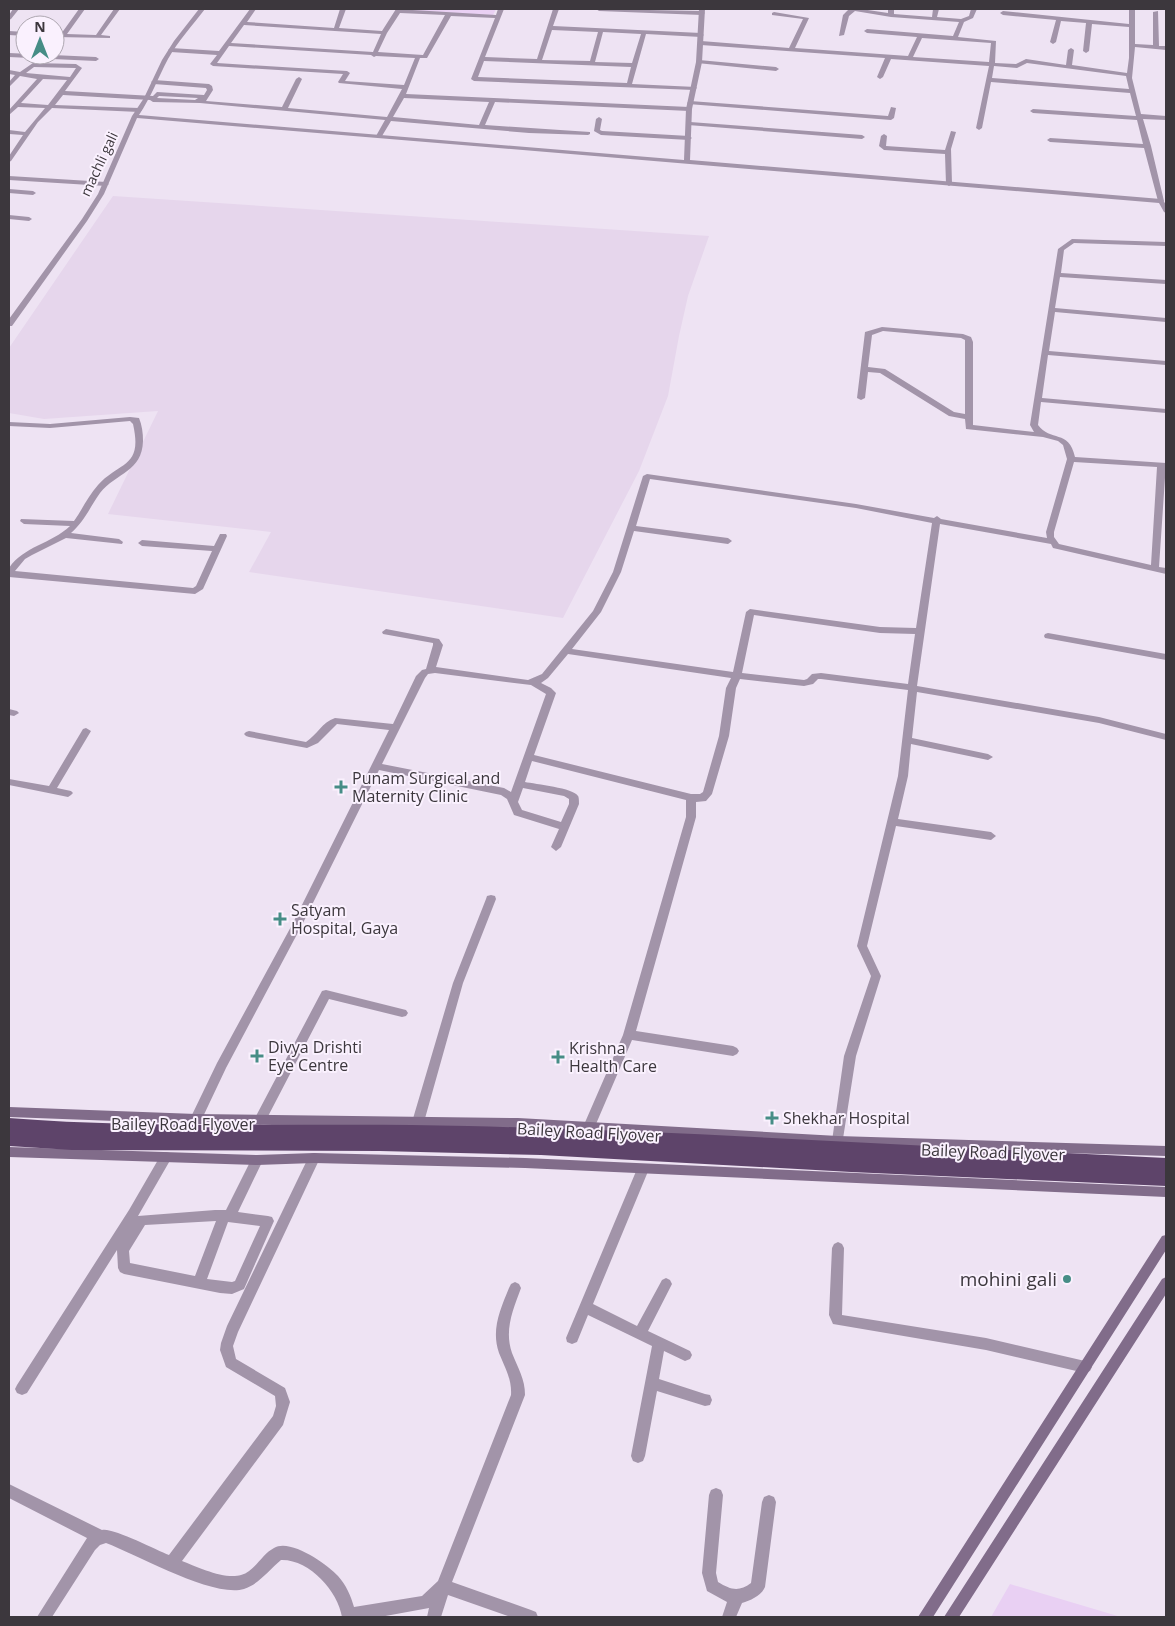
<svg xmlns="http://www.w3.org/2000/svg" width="1175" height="1626" viewBox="0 0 1175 1626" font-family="'Open Sans',sans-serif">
<rect width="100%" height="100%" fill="#eee3f3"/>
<!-- built -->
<path fill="#e6d6ec" d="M113,196L709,236L688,296L679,336L668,396L639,471L563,618L249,572L271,532L108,514L158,411L44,419L9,413V348Z"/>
<!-- green -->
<path fill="#e9d0f3" d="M402,9H496L493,15L401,11Z
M1010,1584L1121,1617H991Z"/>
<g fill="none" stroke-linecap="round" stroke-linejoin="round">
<!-- minor -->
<path fill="#a294a9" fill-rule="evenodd" d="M13,9H19L11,19L9,20V15Z
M79,9H85L67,34L96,35L114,9H120L101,35L110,36V38L55,37V33L61,34Z
M250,9H256L247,22L334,28L340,9H346L339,28L382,31L396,9L496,15L498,9H504L485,57L537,59L553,9H559L553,26L701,33L704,35L701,37L646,34L632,84L696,87L697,88L694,90L474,81L471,79L495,18L451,16L427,58H420L406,94L689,107L692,109L689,111L495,102L485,125L590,132V134L588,135L529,133L391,121L382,136L379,138L376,136L385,120L200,103L153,102L150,100L63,95L55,105L139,108L142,110L139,112L52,108L38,122L11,161L9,162V156L23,135L9,134V130L25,132L45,108L18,107L9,115V110L37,79L20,76L9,87V82L15,75L9,74V70L20,72L33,63L76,64L82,68L65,91L153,96L157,92L204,95L207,90L206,88L154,84L151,82L154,80L209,84L212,86L213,90L206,101L282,107L296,79L299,77L302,79L288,108L387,117L402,89L339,83L338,82L343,74L213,66L210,64L217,55L171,52L168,50L171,48L219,51ZM400,13L445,15L423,55L378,52L387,33ZM244,25L381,34L373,52L231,43ZM552,30L598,32L590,61L542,60ZM603,32L641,34L632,63L595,62ZM229,46L371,55L374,57L376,56L415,58L404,85L345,81L350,73L347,71L217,63ZM484,61L631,67L627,83L478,77ZM34,67L75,68H76L70,77L26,73ZM43,79L67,80L48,105L21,103ZM159,96L198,98L195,100L157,98ZM404,98L489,102L479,125L393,117Z
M596,9L702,11L705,13L702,15L599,11Z
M849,9H861L888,13V9H894V14L932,17L933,9H939L937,17L961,19L969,16L971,9H977L973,18L964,22L958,37L996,41L995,63L1016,64L1026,59L1066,65L1068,50L1071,48L1074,50L1072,65L1127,73L1129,58V27L1092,24L1089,51L1086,53L1083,51L1086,23L1061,21L1056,42L1053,44L1050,42L1056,20L1003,15L1000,13L1003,11L1129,24V9H1135V44L1153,45V12L1158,11L1159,46H1166V50L1135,47L1132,78L1141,114L1166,116V120L1143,119L1151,146L1164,201L1161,203L1158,201L1144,148L1050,142L1047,140L1050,138L1143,144L1137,120L1033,113L1030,111L1033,109L1136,116L1130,93L991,82L982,128L979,130L976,128L989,66L891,59L883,77L880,79L877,77L885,58L701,45L698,43L701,41L789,48L803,19L772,15V13L774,12L809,18L795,48L908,56L917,37L867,33L864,31L867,29L953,36L959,22L891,17L855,11L849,16L844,35L839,36L843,15ZM922,38L991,43L989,62L913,57ZM1027,63L1126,76L1129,89L992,78L994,66L1017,68Z
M9,31L25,32V36L9,35Z
M9,53L96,57L99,59L96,61L9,57Z
M699,60L776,67L779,69L776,71L697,63L696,62Z
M690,101L888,116L891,107L896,108L894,118L891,120L688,104L687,103Z
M599,117L602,119L600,130L602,131L689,136L692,138L689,140L601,135L594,131L596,119Z
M690,122L862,135L865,137L862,139L688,125V123Z
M951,131L956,132L951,149L952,184L949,186L946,184L945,154L884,150L879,146L881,136L884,134L887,136L886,146L945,150Z
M9,176L106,182L109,184L106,186L9,180Z
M9,189L33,191L36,193L33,195L9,193Z
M9,215L29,217L32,219L29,221L9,219Z
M1072,239L1166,242V246L1074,243L1064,250L1061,273L1166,280V284L1060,277L1055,308L1166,318V322L1055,312L1049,351L1166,361V365L1048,355L1042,398L1166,409V413L1041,402L1038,425C1050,442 1069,429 1075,457L1166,463L1159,567L1166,568V574L1053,548L1051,544L940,524L917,686L1099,717L1166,734V740L1099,723L917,692L912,738L988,754L993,757L988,760L911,744L908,776L898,819L991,832L996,836L991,840L896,826L867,946L881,976L856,1056L842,1145L838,1146L834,1145L832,1141L844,1056L871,976L857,946L898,776L908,690L821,679H818L813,684L804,686L740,679L736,688L729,736L712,794L706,801L696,802V817L636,1031L733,1046L737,1048L739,1051L737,1054L733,1056L632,1040L593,1131L589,1132L585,1131L583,1127L623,1035L686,817V800L532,761L525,782C535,784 574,788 578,796C579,797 579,802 579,804L561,847L556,851L551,847L559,829L514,815L507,799L501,795L379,770L303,923L226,1068L200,1123L196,1124L192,1123L190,1119L217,1063L293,923L389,730L337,724L318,743L307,748L249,737L246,736L244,734L246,732L249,731L306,742C317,735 322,722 335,718L393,724L416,676L422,670L426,669L433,645V643L383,634L382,632L386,629L439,639L443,645L436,667L528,680L542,674L593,611L613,572L643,476L647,474L856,504L934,518L937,516L941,519L1047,538L1046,532L1067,459L1063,445L1058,441L1043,437L966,429L965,419L949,416L880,373L868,372L865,398L861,400L857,398L865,332L882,327L963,334L971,337L973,342V425L1034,432L1030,425L1058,249ZM883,331L961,338L965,340V414L954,412L885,369L868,367L872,335ZM1074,462L1157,467L1151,565L1059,544L1054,537V532ZM650,479L856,508L932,523L916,628L880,627L750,609L746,612L733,672L572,649L601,612L621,572L634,531L728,544L732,541L728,538L636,526ZM754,615L880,633L915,634L908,684L821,673L812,674L807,679L804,680L742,673ZM568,654L731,678L726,688L719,736L703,792L700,794H691L534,755L556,693L551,688L541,683L548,678ZM435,673L531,685L546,694L511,792L504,788L382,764L425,678L428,674ZM523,788L564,796L569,799V804L561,822L522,810L518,802Z
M130,417L139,418C142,425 143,433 143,441C142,472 117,472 100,493C90,507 84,522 71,533L119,539L123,542L122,544L66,538L32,555L25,559L15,571L193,588L196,586L212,551L142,546L138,543L142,540L214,546L220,534H226L227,536L203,589L195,594L9,577V568C24,546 51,544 70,526L24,524L20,521L21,519L74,521C82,510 88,496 98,485C120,461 143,468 133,424L130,421L50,428L9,426V422L50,424Z
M1048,633L1166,654V660L1045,638L1044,636L1045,634Z
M9,709L17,711L19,713L14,716L9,715Z
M86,728L91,731L57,788L71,791L73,793L71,795L68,797L9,785V779L49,786L83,729Z
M491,895L495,896L496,899L463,983L424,1122L422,1126L418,1127L414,1126L412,1122L453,983L486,899L487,896Z
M326,990L406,1010L408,1013L406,1016L402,1017L329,999L264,1124L260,1125L256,1124L254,1120L256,1116L322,991Z
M166,1152L170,1153L172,1157L138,1216L215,1210H226L253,1156L257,1155L261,1156L263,1160L238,1212L268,1216L272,1217L274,1221L244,1289L232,1294L220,1293L124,1274L120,1272L118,1268L117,1250L27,1393L22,1395L17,1393L15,1389L17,1385L129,1210L162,1153ZM216,1221L195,1276L130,1263L129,1251L145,1225ZM228,1222L260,1226L235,1281L232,1282L207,1279Z
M314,1153L318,1154L320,1158L238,1332L233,1346L236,1359L285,1388L290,1402L283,1425L182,1561C197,1567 225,1580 241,1575C255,1571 262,1554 274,1548C290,1538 327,1564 338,1576C346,1585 351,1596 354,1607L422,1596L438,1581L511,1395C512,1379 505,1368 499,1353C491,1330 500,1310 509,1288L511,1284L515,1282L519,1284L521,1288C513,1310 504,1330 512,1353C518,1368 525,1379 525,1395L452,1582L531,1610L536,1612L538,1617H511L448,1595L441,1617H427L429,1608L380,1617H342C338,1591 309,1559 281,1560C269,1570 259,1584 244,1589C213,1598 138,1555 106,1543L100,1545L95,1550L52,1617H37L87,1538L9,1498V1484L102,1530C112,1527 156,1550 169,1555L273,1416L276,1406L275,1396L226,1367L220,1350L221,1343L227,1326L310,1154Z
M643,1164L647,1165L649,1169L593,1304L637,1326L662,1280L666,1278L670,1280L672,1284L648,1331L690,1351L692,1355L690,1359L685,1361L664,1351L659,1379L705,1394L710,1395L712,1400L710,1405L705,1406L657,1391L645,1456L643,1461L638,1463L633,1461L631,1456L652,1346L588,1315L577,1342L572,1344L567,1342L566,1338L637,1169L639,1165Z
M838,1242L842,1244L844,1248L842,1315L986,1338L1085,1361L1090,1363L1092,1367L1090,1371L1085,1373L986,1350L833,1324L829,1315L832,1248L834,1244Z
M716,1488L721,1490L723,1495L716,1573L718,1582C731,1590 739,1592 751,1583L762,1502L764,1497L769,1495L774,1497L776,1502L765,1587C761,1596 751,1600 742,1603L736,1617H722L727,1602L707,1591L702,1573L709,1495L711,1490Z"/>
<!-- tertiary -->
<path fill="#a294a9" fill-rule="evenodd" d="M199,9H205C192,26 178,41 168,59C158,78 151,97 139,115L684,160L686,109L696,62L699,9H705L702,62L692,109L690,160L1161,199L1163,200L1166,205V213L1164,212L1159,203L137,118L104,194L87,221L12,326H9V319L82,219L98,194L132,116L144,98L162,60L174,41Z"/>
<!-- secondary -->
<path fill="#816c8a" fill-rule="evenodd" d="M9,1107L196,1114L518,1118L838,1136L1166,1146V1156L838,1146L518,1128L196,1124L9,1117Z
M9,1147L257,1155L314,1153L525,1158L1166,1187V1197L525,1168L314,1163L257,1165L9,1157Z
M1166,1235V1250L933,1617H918L1162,1236Z
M1166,1277V1294L959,1617H944L1162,1279Z"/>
<!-- trunk -->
<path fill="#5e446a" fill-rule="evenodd" d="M9,1118C162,1130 316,1122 468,1126C701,1132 934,1147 1166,1158V1186L851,1172L541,1155L380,1151L72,1150L9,1146V1132L25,1133L9,1132Z"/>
</g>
<!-- markers -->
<g fill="#468d86" stroke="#faf1fe" stroke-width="2">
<path d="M338.5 779.5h5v5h5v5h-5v5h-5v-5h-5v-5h5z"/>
<path d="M277.5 911.5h5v5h5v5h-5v5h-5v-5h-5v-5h5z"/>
<path d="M254.5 1048.5h5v5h5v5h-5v5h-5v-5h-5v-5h5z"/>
<path d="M555.5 1049.5h5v5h5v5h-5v5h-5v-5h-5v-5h5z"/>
<path d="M769.5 1110.5h5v5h5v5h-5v5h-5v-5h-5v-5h5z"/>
<circle cx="1067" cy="1279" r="5"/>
</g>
<g text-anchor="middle" stroke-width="4" stroke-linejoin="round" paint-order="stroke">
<!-- far-street labels -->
<g font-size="14" fill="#3c373d" stroke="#faf1fe">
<text transform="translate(99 164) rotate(-65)" y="5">machli gali</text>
</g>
<!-- poi labels -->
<g font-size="16" fill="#3c373d" stroke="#faf1fe" text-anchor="start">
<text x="352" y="784">Punam Surgical and<tspan x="352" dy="18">Maternity Clinic</tspan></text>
<text x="291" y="916">Satyam<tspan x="291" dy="18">Hospital, Gaya</tspan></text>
<text x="268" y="1053">Divya Drishti<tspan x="268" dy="18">Eye Centre</tspan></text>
<text x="569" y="1054">Krishna<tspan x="569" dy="18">Health Care</tspan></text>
<text x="783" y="1124">Shekhar Hospital</text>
</g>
<!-- street labels -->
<g font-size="16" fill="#3c373d" stroke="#faf1fe">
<text x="183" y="1130">Bailey Road Flyover</text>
<text transform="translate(589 1132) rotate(3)" y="6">Bailey Road Flyover</text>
<text transform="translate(993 1152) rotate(2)" y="6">Bailey Road Flyover</text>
</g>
<!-- near-poi labels -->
<g font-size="19" fill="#3c373d" stroke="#faf1fe" text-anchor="end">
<text x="1057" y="1286">mohini gali</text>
</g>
</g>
<!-- border -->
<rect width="1175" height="1626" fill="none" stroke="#3c373d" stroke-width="20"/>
<!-- north arrow -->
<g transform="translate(40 40)"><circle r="24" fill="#faf1fe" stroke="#aea7b1"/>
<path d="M0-4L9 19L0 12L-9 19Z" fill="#468d86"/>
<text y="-8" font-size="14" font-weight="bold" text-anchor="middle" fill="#3c373d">N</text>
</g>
</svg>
